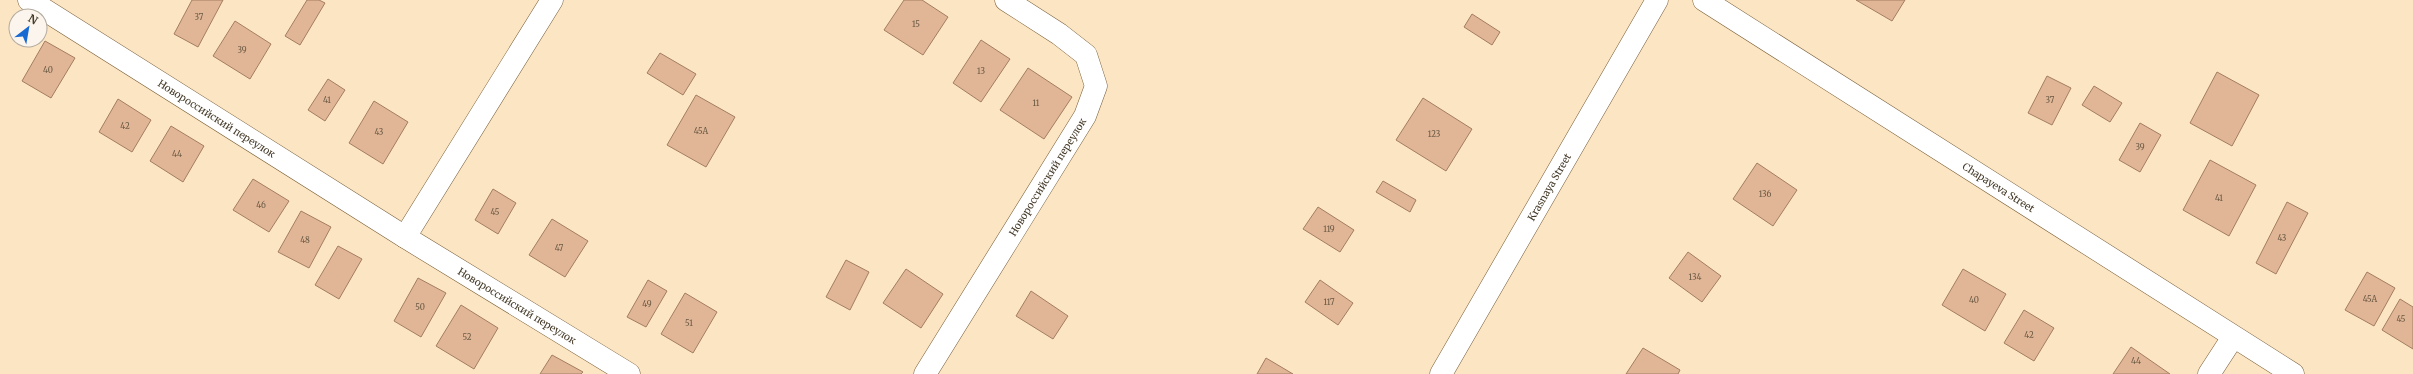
<svg xmlns="http://www.w3.org/2000/svg" width="2413" height="374" viewBox="0 0 2413 374" font-family="Merriweather,serif">
<rect width="100%" height="100%" fill="#fce5c3"/>
<!-- building -->
<path fill="#e0b697" stroke="#a47d60" d="M192,0H223L198,47L174,34Z
M307,0H319L325,3L300,45L285,36Z
M904,0H922L948,17L923,55L884,30Z
M1856,0H1905L1892,21Z
M1472,14L1500,32L1492,45L1464,27Z
M235,21L271,44L250,79L213,56Z
M981,40L1010,59L981,102L953,83Z
M45,41L75,58L51,98L22,81Z
M660,53L696,74L683,95L647,73Z
M1028,68L1072,97L1044,139L1000,110Z
M2217,72L2259,95L2232,146L2190,123Z
M2047,76L2071,88L2052,125L2028,113Z
M328,79L345,90L325,121L308,110Z
M2094,86L2122,103L2110,122L2082,105Z
M696,95L735,117L706,167L667,145Z
M1423,98L1472,129L1446,171L1396,140Z
M118,99L151,120L132,152L99,132Z
M374,101L408,122L383,164L349,143Z
M2140,123L2161,135L2140,172L2119,160Z
M171,126L204,146L183,182L150,161Z
M2210,160L2256,185L2229,236L2183,210Z
M1757,163L1797,190L1773,226L1733,199Z
M253,179L289,201L269,232L233,210Z
M1383,181L1416,200L1410,212L1376,192Z
M493,189L516,203L498,234L475,220Z
M2287,202L2308,213L2276,274L2256,263Z
M1318,207L1354,230L1340,252L1303,229Z
M301,211L331,227L309,268L278,252Z
M552,219L588,241L565,277L529,255Z
M338,246L362,259L339,299L315,285Z
M1688,252L1721,276L1702,302L1669,278Z
M846,260L869,272L850,310L826,297Z
M906,269L943,294L921,328L883,303Z
M1963,269L2006,294L1985,331L1942,305Z
M2367,272L2395,288L2374,326L2345,310Z
M418,278L446,293L421,337L394,321Z
M648,280L667,291L646,327L627,317Z
M1320,280L1353,303L1338,325L1305,302Z
M1031,291L1068,316L1053,339L1016,316Z
M685,293L717,312L693,353L661,334Z
M2400,299L2413,307V349L2382,330Z
M461,305L498,328L474,369L436,346Z
M2024,310L2054,328L2034,361L2004,343Z
M2131,347L2170,374H2113Z
M1643,348L1680,370L1678,374H1626Z
M552,355L583,372L581,374H540Z
M1266,358L1293,374H1257Z"/>
<g fill="none" stroke-linecap="round" stroke-linejoin="round">
<defs>
<g id="street">
<path id="s1" d="M29,0L405,237L629,374"/>
<path id="s2" d="M1704,0L2293,374"/>
<path d="M405,237L552,0"/>
<path id="s3" d="M925,374L1085,116L1096,86L1086,55L1059,34L1006,0"/>
<path id="s4" d="M1441,374L1657,0"/>
<path d="M2209,374L2233,337"/>
</g>
</defs>
<!-- street casing -->
<use href="#street" stroke="#765d36" stroke-width="23"/>
<!-- street -->
<use href="#street" stroke="#fff" stroke-width="22"/>
</g>
<g text-anchor="middle" stroke-width="3" stroke-linejoin="round" paint-order="stroke">
<!-- number labels -->
<g font-size="8" fill="#6c5a44">
<text x="199" y="20">37</text>
<text x="916" y="27">15</text>
<text x="242" y="53">39</text>
<text x="48" y="73">40</text>
<text x="981" y="74">13</text>
<text x="327" y="103">41</text>
<text x="2050" y="103">37</text>
<text x="1036" y="106">11</text>
<text x="125" y="129">42</text>
<text x="701" y="134">45А</text>
<text x="379" y="135">43</text>
<text x="1434" y="137">123</text>
<text x="2140" y="150">39</text>
<text x="177" y="157">44</text>
<text x="1765" y="197">136</text>
<text x="2219" y="201">41</text>
<text x="261" y="208">46</text>
<text x="495" y="215">45</text>
<text x="1329" y="232">119</text>
<text x="2282" y="241">43</text>
<text x="305" y="243">48</text>
<text x="559" y="251">47</text>
<text x="1695" y="280">134</text>
<text x="2370" y="302">45А</text>
<text x="1974" y="303">40</text>
<text x="1329" y="305">117</text>
<text x="647" y="307">49</text>
<text x="420" y="310">50</text>
<text x="2401" y="322">45</text>
<text x="689" y="326">51</text>
<text x="2029" y="338">42</text>
<text x="467" y="340">52</text>
<text x="2136" y="364">44</text>
</g>
<!-- street labels -->
<g font-size="10" fill="#463b29" stroke="#fbf5ed">
<text dy="4" stroke="none"><textPath href="#s1" startOffset="222">Новороссийский переулок</textPath></text>
<text dy="4" stroke="none"><textPath href="#s3" startOffset="232">Новороссийский переулок</textPath></text>
<text dy="4" stroke="none"><textPath href="#s4" startOffset="216">Krasnaya Street</textPath></text>
<text dy="4" stroke="none"><textPath href="#s2" startOffset="349">Chapayeva Street</textPath></text>
<text dy="4" stroke="none"><textPath href="#s1" startOffset="576">Новороссийский переулок</textPath></text>
</g>
</g>
<!-- north arrow -->
<g transform="translate(28 28) rotate(31)"><circle r="19" fill="#fbf5ed" stroke="#b3ab9f"/>
<path d="M0-3L7 15L0 10L-7 15Z" fill="#1969d3"/>
<text y="-6" font-size="11" font-weight="bold" text-anchor="middle" fill="#463b29">N</text>
</g>
</svg>
